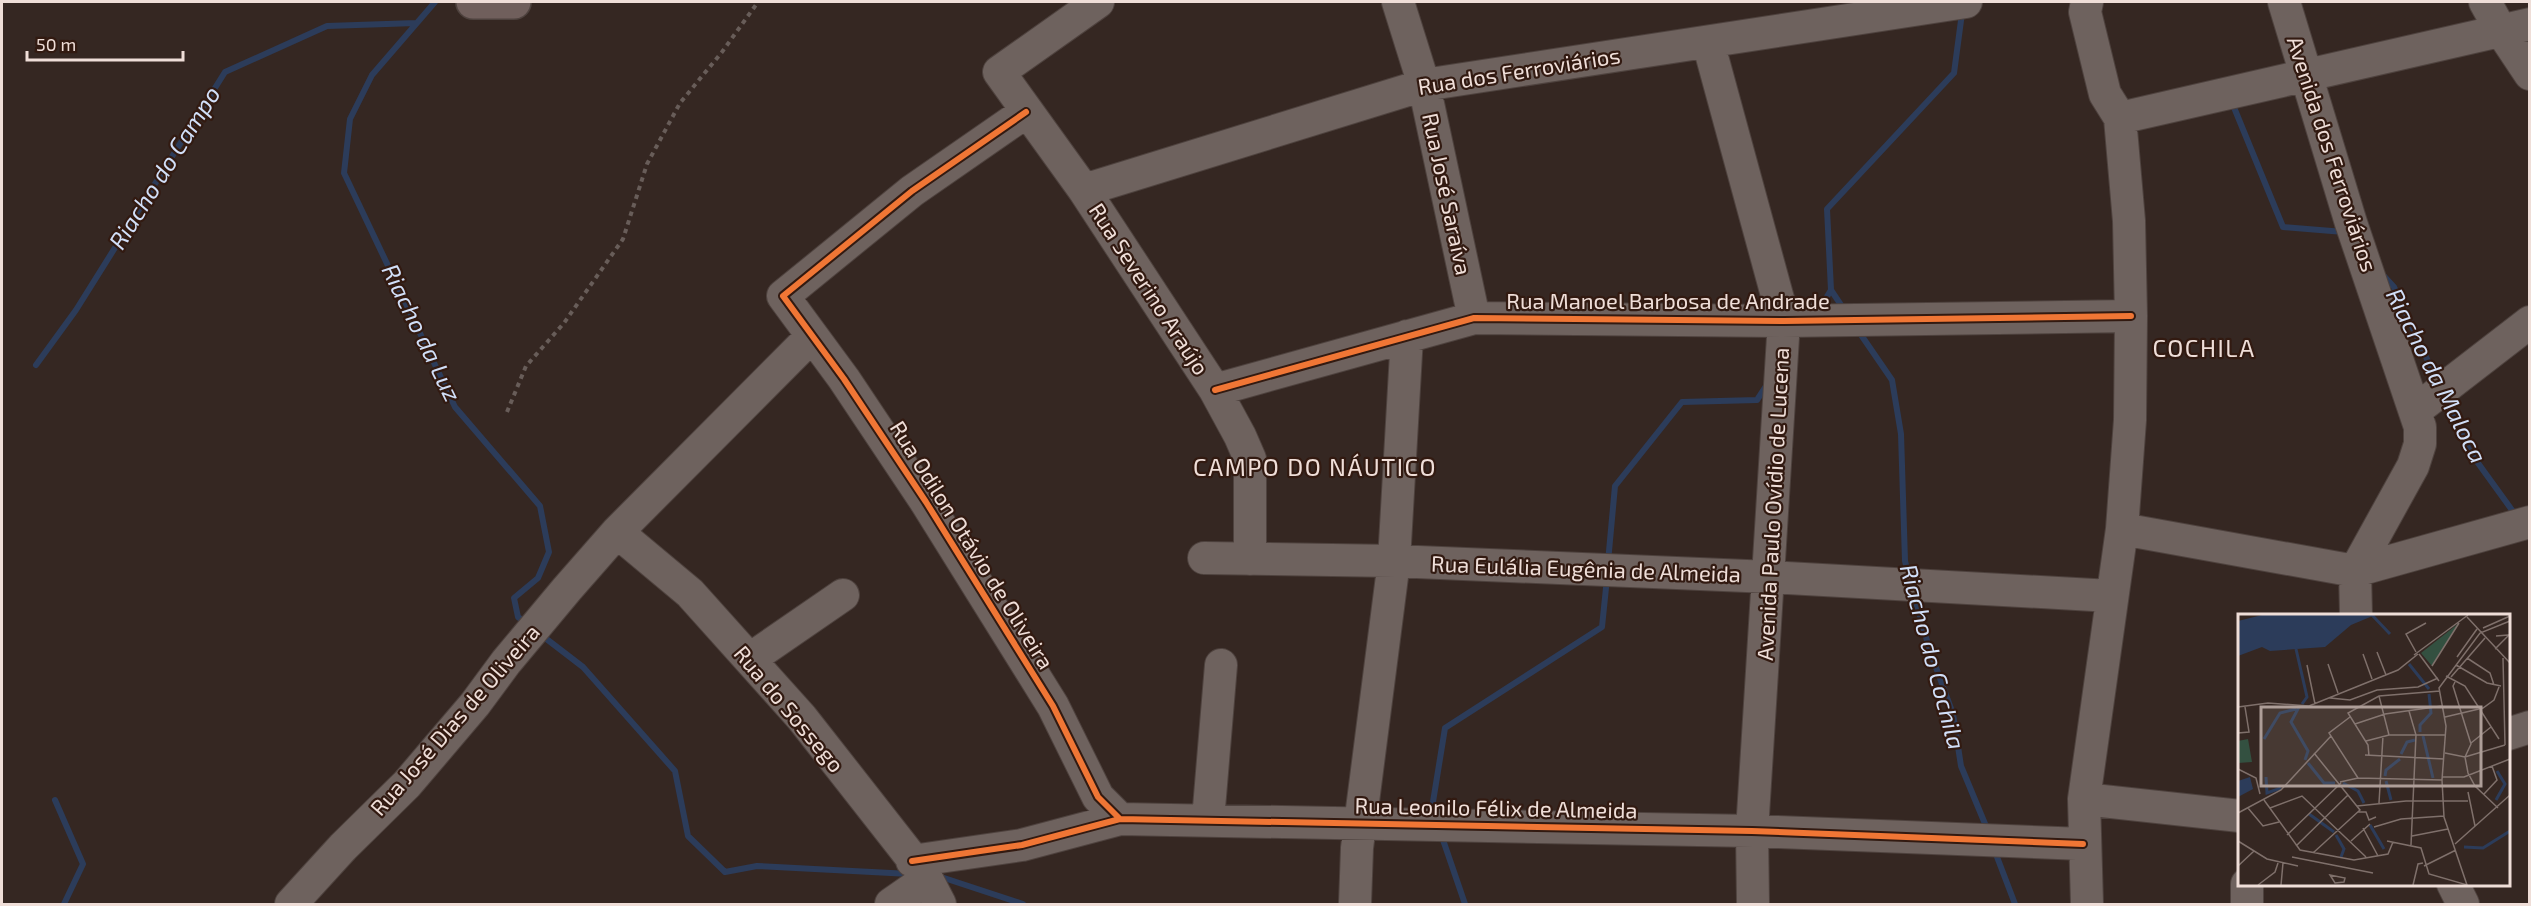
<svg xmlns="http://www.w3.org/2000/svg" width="2531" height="906" viewBox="0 0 2531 906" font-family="'Exo 2',sans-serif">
<rect width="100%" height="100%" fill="#352722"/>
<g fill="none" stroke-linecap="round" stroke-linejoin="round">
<!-- stream -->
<path stroke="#2c3c5a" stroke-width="6" d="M435,2L372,75L350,119L344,173L455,407L540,506L549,552L538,578L514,598L518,617L526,623
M2233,105L2283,227L2344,232
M2383,275L2394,287L2438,383
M1818,311L1831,290
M1845,311L1831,290L1827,209L1954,73L1962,13
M1857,329L1892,380L1901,434L1905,561L1909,577
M36,365L76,310L225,72L327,26L416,23
M2445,398L2470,452L2517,517
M1608,562L1615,486L1682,402L1757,400L1768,383
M1914,595L1930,651L1953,714L1961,766L1988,831
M540,634L583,667L675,771L688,836L725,872L757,866L910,874
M55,800L83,864L64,904
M1435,816L1432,808L1445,728L1602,627L1607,578
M1441,834L1465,904
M1994,849L2015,904
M938,876L1023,904"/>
<defs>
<path id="minor" d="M1098,2L999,72L1084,190L1215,390L1240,436L1250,459V559
M1398,2L1424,85L1474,318
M2284,2L2351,223L2420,427V444L2413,466L2355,571L2356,615
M2485,2L2500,29L2530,74
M1708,42L1784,321L1752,831L1753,904
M1026,112L912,191L783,296L844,379L926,502L1053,706L1098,797L1120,819
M2120,118L2530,24
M1084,190L1424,85L1966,2
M1215,390L1474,318L1784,321L2131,316
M2416,410L2530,322
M2122,529L2355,571L2530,522
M617,532L690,593L802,718L925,875L940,904
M1204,558L1394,561L1770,577L2111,596
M750,659L843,595
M2508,734L2530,727
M2084,799L2240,816
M1208,820L1221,665
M912,861L1022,845L1120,819L1752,831L2083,844
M2453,884L2463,904
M291,904L343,847L407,784L475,704L506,662L567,589L617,532L812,336
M891,904L927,879
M1355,904L1357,848L1394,561L1407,336
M2087,904L2084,799L2122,529L2130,420L2131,316L2129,221L2120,118L2105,94L2085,12L2087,2
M2247,904V884"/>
<path id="major" d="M473,2H514"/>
</defs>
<!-- minor casing -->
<use href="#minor" stroke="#4e423e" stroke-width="34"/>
<!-- major casing -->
<use href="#major" stroke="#4e423e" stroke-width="36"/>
<!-- path -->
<path stroke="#685d59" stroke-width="4" stroke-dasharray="4.5 4.5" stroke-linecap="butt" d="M507,412L526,366L564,323L623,239L647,164L680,103L722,52L758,2"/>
<!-- minor -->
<use href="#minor" stroke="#6e625e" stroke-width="32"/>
<!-- major -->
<use href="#major" stroke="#705f5c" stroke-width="33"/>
<defs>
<path id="cycleway" d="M1026,112L912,191L783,296L844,379L926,502L1053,706L1098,797L1120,819
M1215,390L1474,318L1784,321L2131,316
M912,861L1022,845L1120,819L1752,831L2083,844"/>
</defs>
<!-- cycleway casing -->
<use href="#cycleway" stroke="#321a11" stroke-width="10"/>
<!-- cycleway -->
<use href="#cycleway" stroke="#f07635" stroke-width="6"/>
</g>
<g text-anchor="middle" stroke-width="4.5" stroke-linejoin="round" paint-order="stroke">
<!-- street labels -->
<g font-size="22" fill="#efded8" stroke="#321a11">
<text transform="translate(1519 71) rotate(-9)" y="8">Rua dos Ferroviários</text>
<text transform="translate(2332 154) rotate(72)" y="8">Avenida dos Ferroviários</text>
<text transform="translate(1447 194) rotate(78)" y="8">Rua José Saraíva</text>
<text transform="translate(1149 289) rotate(57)" y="8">Rua Severino Araújo</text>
<text x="1668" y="309">Rua Manoel Barbosa de Andrade</text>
<text transform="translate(1773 504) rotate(-87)" y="8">Avenida Paulo Ovídio de Lucena</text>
<text transform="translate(972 545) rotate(58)" y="8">Rua Odilon Otávio de Oliveira</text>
<text transform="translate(1586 569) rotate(2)" y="8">Rua Eulália Eugênia de Almeida</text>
<text transform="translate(789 709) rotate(50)" y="8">Rua do Sossego</text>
<text transform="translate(455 720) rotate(-49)" y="8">Rua José Dias de Oliveira</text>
<text transform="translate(1496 808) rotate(1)" y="8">Rua Leonilo Félix de Almeida</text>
</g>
<!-- water labels -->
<g font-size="24" font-style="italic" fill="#d1dff8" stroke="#321a11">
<text transform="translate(165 168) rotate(-58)" y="8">Riacho do Campo</text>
<text transform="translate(421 333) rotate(64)" y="8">Riacho da Luz</text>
<text transform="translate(2436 376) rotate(63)" y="8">Riacho da Maloca</text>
<text transform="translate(1932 657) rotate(75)" y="8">Riacho do Cochila</text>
</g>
<!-- neighbourhood labels -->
<g font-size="24" letter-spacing="1.5" fill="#efded8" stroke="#321a11">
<text x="2204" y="357">COCHILA</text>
<text x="1315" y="476">CAMPO DO NÁUTICO</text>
</g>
</g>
<!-- overview -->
<g transform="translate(2238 614)">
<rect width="272" height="272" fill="#352722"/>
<path d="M221,9L194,52L183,39ZM10,125L14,148L0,149V127Z" fill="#335040"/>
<path d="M24,1H137L113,11L87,33L32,37L24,33L0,42V7ZM12,163L15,175L0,183V167Z" fill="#2c3c5a"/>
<path fill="none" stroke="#2c3c5a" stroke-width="3" d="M134,1L152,20M58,35L69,83L64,90M171,50L191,75M61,93L53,108L70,137L67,146M182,118V111L193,99L191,80M185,122L195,164M26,125L42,99L58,95M163,140L169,128L177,126M70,149L86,169H97M147,162L148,156L162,145M28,163L29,179L43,174M148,167L153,186M105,169L120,177L126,189M258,186L267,170L259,157M71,200L96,218M132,211L146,235M98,221L106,235L103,243M226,233L245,234L272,217"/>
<path fill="none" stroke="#7f706b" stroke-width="1.5" d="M229,3L272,49M245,14L272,2M257,35L271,21L258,22M139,38L148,61M178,38L168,20L188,9M125,40L134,65M181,40L201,67M176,41L230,1M219,43L239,15M229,44L252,59L256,71M265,44L267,131M90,50L100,79M69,51L77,90M218,51L249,69L263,72M194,52L221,9M208,62L227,72L261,125M213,63L247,24M217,68L215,72L233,130L227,143L230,159L237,172L260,194M141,82L151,121M92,84L112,86L139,76L180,73L200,64M0,93L30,89L71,92L160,56L180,40M171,97L178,121L173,231M112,103L91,119L120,164M207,103L245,94L256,86L261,73M117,110L147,100L204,92M0,119L11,118L7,93M128,127L151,121H208M233,129L253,113M207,139L227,143L267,131M127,141L206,145M131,142L130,131L110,99L141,82L202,77M0,155L18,164L22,180M204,163H226L272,145M102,168L120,164L204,166M230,178L237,212M246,180L259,166L254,152M26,186L62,236L116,246L150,240L155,228M141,189L145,122M119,192L168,187H230M10,194L25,212L41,208M32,194L64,182L128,243M120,198H128L131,206L138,203M0,199L43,176L93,122M136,213L163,205L206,202M125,214L140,242M49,221L103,169M174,222L210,215M0,227L29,245L60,252M113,227L132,210M149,227L183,234L191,260L229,271L206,203L204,166L208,112L201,74L242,19L272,7M217,230L272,181M58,232L110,181M75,239L122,196L76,139M54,243L135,259M0,252L16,237M186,252L218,236M92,261L107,264L106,268L97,269ZM20,271L37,258L40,249M43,271L45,249M175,271L180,250L185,249"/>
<path fill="#ae9e98" fill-opacity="0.15" stroke="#ae9e98" stroke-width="3" d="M23,93H243V172H23Z"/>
<rect width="272" height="272" fill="none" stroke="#efded8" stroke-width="3"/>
</g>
<!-- border -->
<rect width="2531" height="906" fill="none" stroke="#efded8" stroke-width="6"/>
<!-- scale -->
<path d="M27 51v9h156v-9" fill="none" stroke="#efded8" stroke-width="3"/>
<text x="36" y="51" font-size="18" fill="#efded8" stroke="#321a11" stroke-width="4.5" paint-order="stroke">50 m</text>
</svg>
